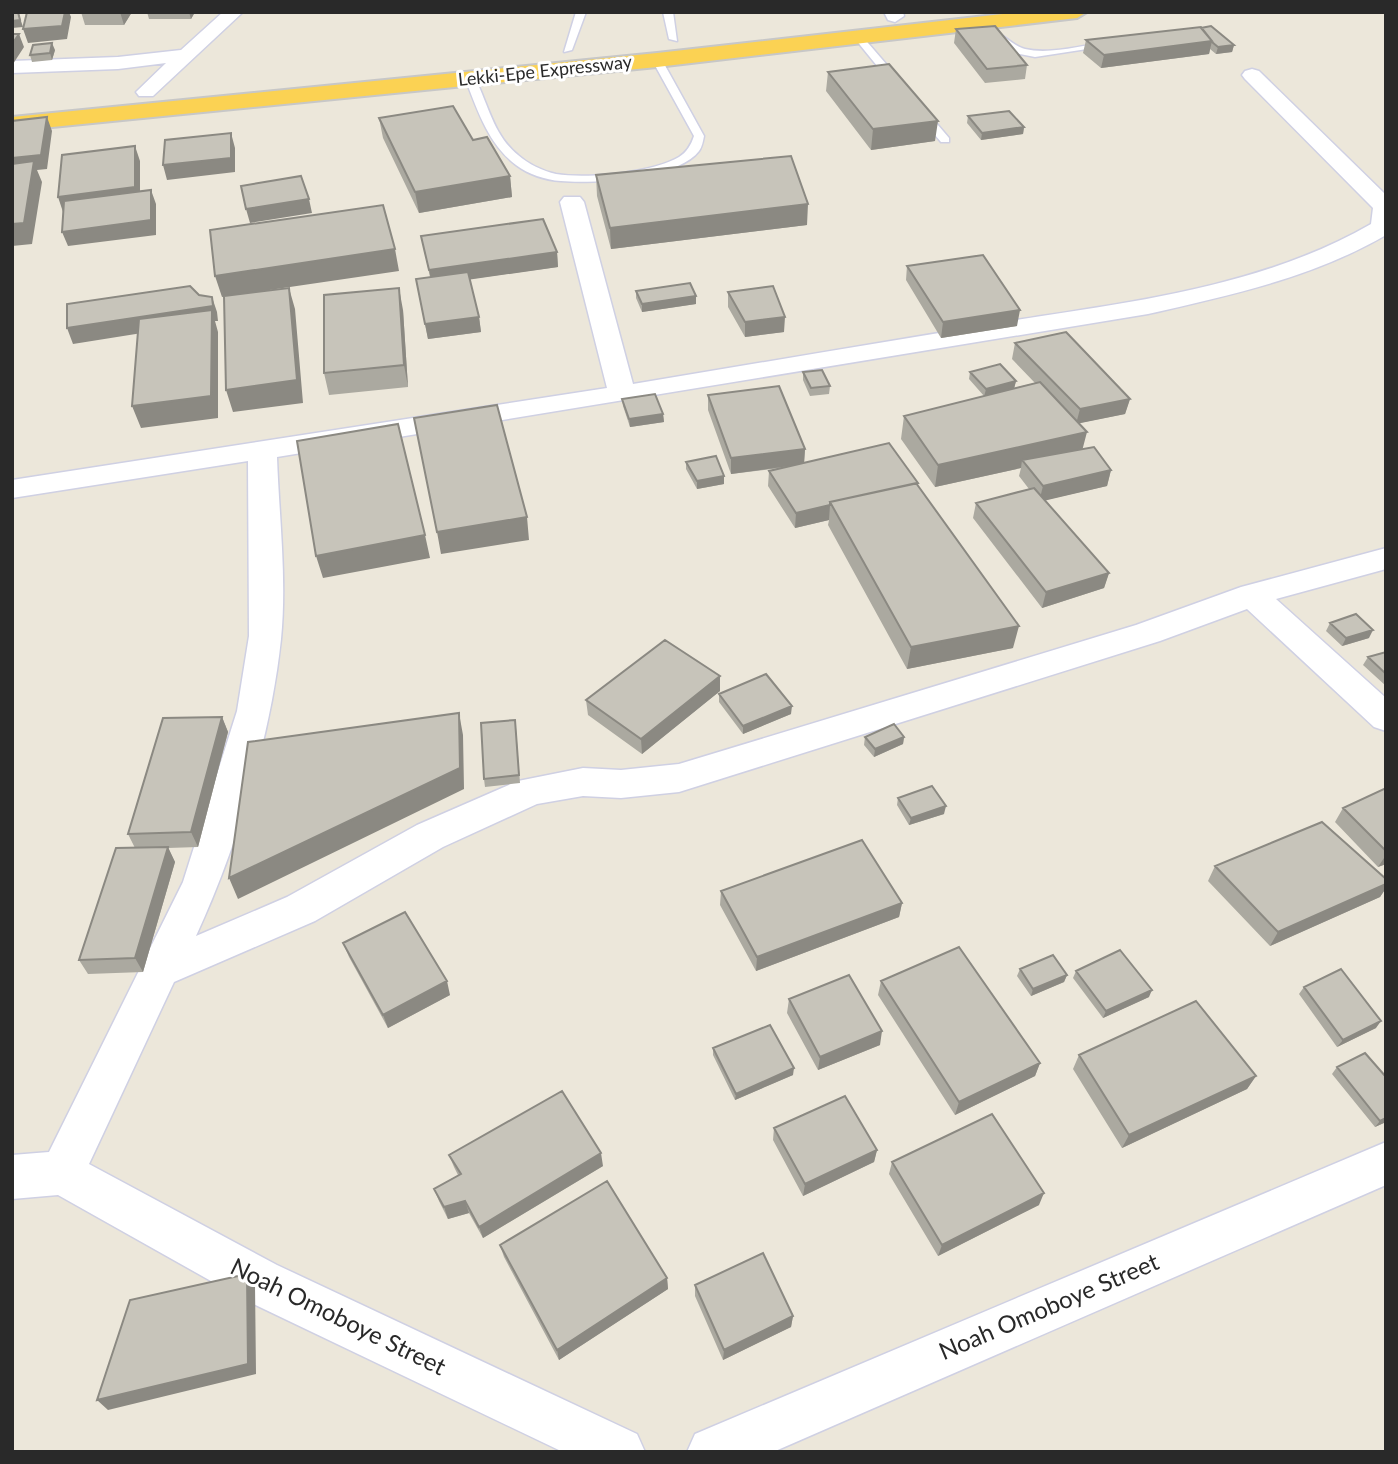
<svg xmlns="http://www.w3.org/2000/svg" width="1398" height="1464" viewBox="0 0 1398 1464" font-family="Lato,sans-serif">
<rect width="100%" height="100%" fill="#ece7da"/>
<g fill="none" stroke-linecap="round" stroke-linejoin="round">
<defs>
<path id="service" d="M576,12H586L572,50L564,52Z
M663,12H673L677,41L669,39Z
M991,33C1004,32 1012,46 1025,49C1050,55 1083,45 1108,42L1113,45L1035,57L1015,53L991,37Z
M856,36H862L899,79V83H891L856,40Z
M657,57L662,60L704,136C703,141 702,147 699,151C678,179 593,184 561,181C545,180 528,174 516,165C488,144 477,109 465,78L474,76C488,103 493,135 518,155C528,164 543,171 556,174C587,179 652,173 679,157C687,152 691,145 694,136L652,60Z
M918,111H926L949,138V142H941L918,115Z"/>
<path id="minor" d="M223,12H243L153,96H139L136,92L166,63L118,69L12,73V61L118,57L181,50Z
M884,12H903L904,16L895,22L888,20Z
M1252,69L1259,71L1386,195V235C1312,278 1230,295 1148,314L277,457C279,516 287,579 281,639C271,736 237,847 196,936L287,897L417,825L518,781L583,768L621,770L679,764L1136,625L1241,587L1386,548V569L1276,599L1386,698V731L1374,727L1247,609L1160,641L679,792L621,798L583,796L537,804L443,847L315,921L174,982L89,1164L277,1265L637,1434L645,1452H563L243,1299L58,1195L12,1199V1155L49,1152L183,882L237,711L249,636L248,461L12,498V480L607,388L560,202L564,197H580L584,202L633,384C757,363 881,343 1004,322C1129,302 1260,288 1371,224L1373,208L1245,79L1242,75L1245,71Z
M1386,1142V1185L773,1452H687L695,1434Z"/>
<path id="trunk" d="M1020,12H1087L1077,18L657,67L12,131V117L657,53Z"/>
</defs>
<!-- service casing -->
<use href="#service" stroke="#cfd0e3" stroke-width="3"/>
<!-- minor casing -->
<use href="#minor" stroke="#cfd0e3" stroke-width="3"/>
<!-- trunk casing -->
<use href="#trunk" stroke="#c7c7c7" stroke-width="4"/>
<!-- service -->
<use href="#service" fill="#fff" fill-rule="evenodd"/>
<!-- minor -->
<use href="#minor" fill="#fff" fill-rule="evenodd"/>
<!-- trunk -->
<use href="#trunk" fill="#fbd253" fill-rule="evenodd"/>
</g>
<!-- wall -->
<path fill="#aba9a0" d="M81,12H132L124,25H85Z
M147,12H195L191,19H149Z
M1201,27L1234,45L1232,52L1216,54L1210,49L1209,54L1101,68L1083,53L1086,40Z
M956,29L1027,65L1025,79L985,83L954,43Z
M55,50L52,60L32,62L30,55Z
M828,72L935,141L871,150L826,91Z
M968,116L1024,127L1023,134L981,140L967,123Z
M379,118L473,140L510,176L512,197L419,213L383,138Z
M596,175L807,225L611,249L597,196Z
M421,236L557,252L558,267L470,279L479,317L481,332L428,339L416,279L430,277Z
M907,266L1017,326L941,338L906,280Z
M636,291L696,296V304L642,312L636,298Z
M728,292L784,332L745,337L728,307Z
M403,310L408,387L329,395L324,373Z
M1015,343L1130,399L1125,414L1079,423L1082,449L1111,470L1107,486L1045,500L1109,573L1104,588L1042,608L973,518L976,503L1029,489L1019,476L1021,468L935,487L901,439L904,416L984,396L969,379L970,372L1016,381L1014,388L1035,383L1012,359Z
M803,372L830,386L829,394L810,396L803,380Z
M708,395L805,449L804,463L918,483V486L1013,648L907,669L828,525L829,520L795,528L768,486L769,471L788,467L731,474L708,410Z
M622,399L663,414L664,422L630,427L623,406Z
M686,462L724,484L697,489L686,469Z
M1330,623L1369,638L1342,646L1326,631Z
M1386,652V686L1363,665L1368,657Z
M720,676V691L642,754L588,715L586,700Z
M719,694L791,714L743,734L719,702Z
M222,717L228,732L198,847L168,848L175,862L143,972L88,974L79,960L135,848L128,834Z
M516,728L520,783L485,787L484,779Z
M865,737H904L903,744L874,757L864,745Z
M1386,788V864L1378,867L1335,822L1343,808Z
M898,798L944,814L909,825L897,805Z
M1215,866L1386,879V888L1380,897L1270,946L1208,881Z
M721,891L902,903L899,917L756,971L720,905Z
M343,943L450,995L388,1028L349,957Z
M1020,969L1067,975L1064,982L1031,996L1017,976Z
M1076,971L1149,997L1103,1018L1073,978Z
M881,981L1040,1063L1035,1076L955,1115L878,995Z
M1304,987L1376,1028L1337,1047L1299,994Z
M789,999L880,1045L818,1070L787,1013Z
M713,1048L793,1075L735,1100L713,1055Z
M1079,1055L1256,1076L1247,1089L1122,1148L1073,1069Z
M1337,1067L1386,1077V1122L1375,1127L1332,1074Z
M774,1128L877,1150L874,1162L803,1196L773,1140Z
M449,1155L603,1166L483,1238L469,1213L448,1219L439,1201L434,1189L458,1175L454,1167Z
M892,1162L1039,1205L938,1256L889,1174Z
M500,1245L667,1278L668,1289L559,1360L504,1257Z
M695,1285L793,1316L791,1327L723,1360L695,1296Z"/>
<!-- shaded-wall -->
<path fill="#8b8982" d="M18,12L23,27L12,28V21Z
M65,12H69L71,17L67,39L28,43L23,29Z
M120,12H132L124,25Z
M189,12H195L191,19Z
M19,34L24,47L13,64L12,44Z
M1212,41L1209,54L1101,68L1104,55Z
M52,43L55,50L52,60L50,53Z
M1234,45L1232,52L1216,54L1218,47Z
M47,117L52,131L47,169L37,170L42,182L32,244L12,246V158Z
M938,121L935,141L871,150L873,129Z
M1024,127L1023,134L981,140L982,133Z
M231,133L235,148V172L167,180L163,165Z
M135,146L140,161V202L63,212L58,197Z
M510,176L512,197L419,213L415,192Z
M151,190L156,204V235L68,246L62,232Z
M309,199L312,213L250,223L246,209Z
M808,204L807,225L611,249L610,228Z
M395,249L399,271L222,297L215,276Z
M557,252L558,267L432,285L429,270Z
M289,288L295,309L303,403L233,412L226,390Z
M399,288L403,310L408,387L404,365Z
M696,296V304L642,312V304Z
M212,297L217,312L218,321H215L218,332V418L141,428L132,406L211,322L73,344L67,328Z
M1020,310L1017,326L941,338L943,322Z
M479,317L481,332L428,339L425,324Z
M785,317L784,332L745,337V322Z
M1016,381L1014,389L984,397L986,389Z
M1130,399L1125,414L1076,424L1080,409Z
M663,414L664,422L630,427L629,419Z
M1087,432L1081,455L1022,460L1021,468L935,487L938,465Z
M805,449L804,464L731,474V458Z
M1111,470L1107,486L1039,502L1043,486Z
M724,476V484L697,489V481Z
M12,495L14,499L12,512Z
M830,505L829,520L795,528L796,513Z
M527,517L529,540L441,554L437,532Z
M425,535L430,558L323,578L316,556Z
M1109,573L1104,588L1042,608L1046,592Z
M1019,626L1013,648L907,669L911,647Z
M1373,630L1369,638L1342,646L1346,638Z
M720,676V691L642,754L641,739Z
M792,706L791,714L743,734V726Z
M459,713L463,735L464,789L238,899L229,878Z
M222,717L228,732L198,847L191,832Z
M904,737L903,744L874,757L875,749Z
M946,806L944,814L909,825L911,818Z
M168,847L175,862L143,972L135,958Z
M1386,855V864L1378,867Z
M1386,884V888L1380,897L1270,946L1278,932Z
M902,903L899,917L756,971L757,957Z
M1067,975L1064,982L1031,996L1033,989Z
M447,981L450,995L388,1028L383,1015Z
M1152,990L1149,997L1103,1018L1106,1011Z
M1381,1021L1376,1028L1337,1047L1343,1040Z
M882,1031L880,1045L818,1070L820,1057Z
M1040,1063L1035,1076L955,1115L959,1102Z
M794,1068L793,1075L735,1100L736,1094Z
M1256,1076L1247,1089L1122,1148L1129,1135Z
M1386,1118V1122L1375,1127L1380,1121Z
M877,1150L874,1162L803,1196L805,1184Z
M601,1153L603,1166L483,1238L479,1227Z
M1044,1193L1039,1205L938,1256L942,1245Z
M465,1201L469,1213L448,1219L444,1207Z
M247,1274L255,1285L256,1374L108,1410L97,1400Z
M667,1278L668,1289L559,1360L557,1350Z
M793,1316L791,1327L723,1360L724,1350Z"/>
<!-- building -->
<path fill="#c7c4ba" stroke="#8b8982" stroke-width="2" d="M18,12L20,20L12,21V13Z
M27,12H65L62,26L23,29Z
M995,26L1027,65L987,69L956,29Z
M1211,26L1234,45L1218,47L1212,42V41L1201,28Z
M1201,27L1212,41L1104,55L1086,40Z
M12,34H19L12,44Z
M52,43L50,53L30,55L33,45Z
M889,64L938,121L873,129L828,72Z
M453,106L473,140L487,137L510,176L415,192L379,118Z
M1009,111L1024,127L982,133L968,116Z
M47,117L41,155L12,158V121Z
M231,133V158L163,165L165,140Z
M135,146V187L58,197L62,155Z
M791,156L808,204L610,228L596,175Z
M34,161L24,223L12,224V164Z
M301,176L309,199L246,209L241,186Z
M151,190V220L62,232L64,201Z
M383,205L395,249L215,276L210,230Z
M543,219L557,252L429,270L421,236Z
M983,255L1020,310L943,322L907,266Z
M468,272L479,317L425,324L416,279Z
M690,283L696,296L642,304L636,291Z
M190,286L199,295L212,297L213,306L67,328V304Z
M773,286L785,317L745,322L728,292Z
M289,288L297,380L226,390L224,296Z
M399,288L404,365L324,373V295Z
M212,310L211,396L132,406L139,319Z
M1066,332L1130,399L1080,409L1015,343Z
M1000,364L1016,381L986,389L970,372Z
M822,370L830,386L811,388L803,372Z
M1040,382L1087,432L938,465L904,416Z
M779,386L805,449L731,458L708,395Z
M655,394L663,414L629,419L622,399Z
M497,405L527,517L437,532L414,418Z
M398,424L425,535L316,556L297,441Z
M889,443L918,483L830,502V505L796,513L769,471Z
M1094,447L1111,470L1043,486L1022,460Z
M716,456L724,476L697,481L686,462Z
M916,483L1019,626L911,647L830,502Z
M1034,488L1109,573L1046,592L976,503Z
M1356,614L1373,630L1346,638L1330,623Z
M665,640L720,676L641,739L586,700Z
M1386,652V674L1368,657Z
M766,674L792,706L743,726L719,694Z
M459,713L460,768L229,878L248,742Z
M222,717L191,832L128,834L163,718Z
M515,720L519,775L484,779L481,723Z
M894,724L904,737L875,749L865,737Z
M932,786L946,806L911,818L898,798Z
M1386,788V851L1343,808Z
M1322,822L1386,879V884L1278,932L1215,866Z
M862,840L902,903L757,957L721,891Z
M168,847L135,958L79,960L116,848Z
M405,912L447,981L383,1015L343,943Z
M959,947L1040,1063L959,1102L881,981Z
M1120,950L1152,990L1106,1011L1076,971Z
M1053,955L1067,975L1033,989L1020,969Z
M1341,969L1381,1021L1343,1040L1304,987Z
M849,975L882,1031L820,1057L789,999Z
M1196,1001L1256,1076L1129,1135L1079,1055Z
M770,1025L794,1068L736,1094L713,1048Z
M1365,1053L1386,1077V1118L1380,1121L1337,1067Z
M562,1091L601,1153L479,1227L465,1201L444,1207L434,1189L461,1174L449,1155Z
M845,1096L877,1150L805,1184L774,1128Z
M992,1114L1044,1193L942,1245L892,1162Z
M607,1181L667,1278L557,1350L500,1245Z
M763,1253L793,1316L724,1350L695,1285Z
M247,1274L248,1364L97,1400L130,1300Z"/>
<g text-anchor="middle" stroke-width="6" stroke-linejoin="round" paint-order="stroke">
<!-- far-street labels -->
<g font-size="18" fill="#292929" stroke="#fff">
<text transform="translate(545 71) rotate(-6)" y="6">Lekki-Epe Expressway</text>
</g>
<!-- near-street labels -->
<g font-size="24" fill="#292929" stroke="#fff">
<text transform="translate(1049 1307) rotate(-23)" y="8">Noah Omoboye Street</text>
<text transform="translate(338 1317) rotate(26)" y="8">Noah Omoboye Street</text>
</g>
</g>
<!-- border -->
<rect width="1398" height="1464" fill="none" stroke="#292929" stroke-width="28"/>
</svg>
